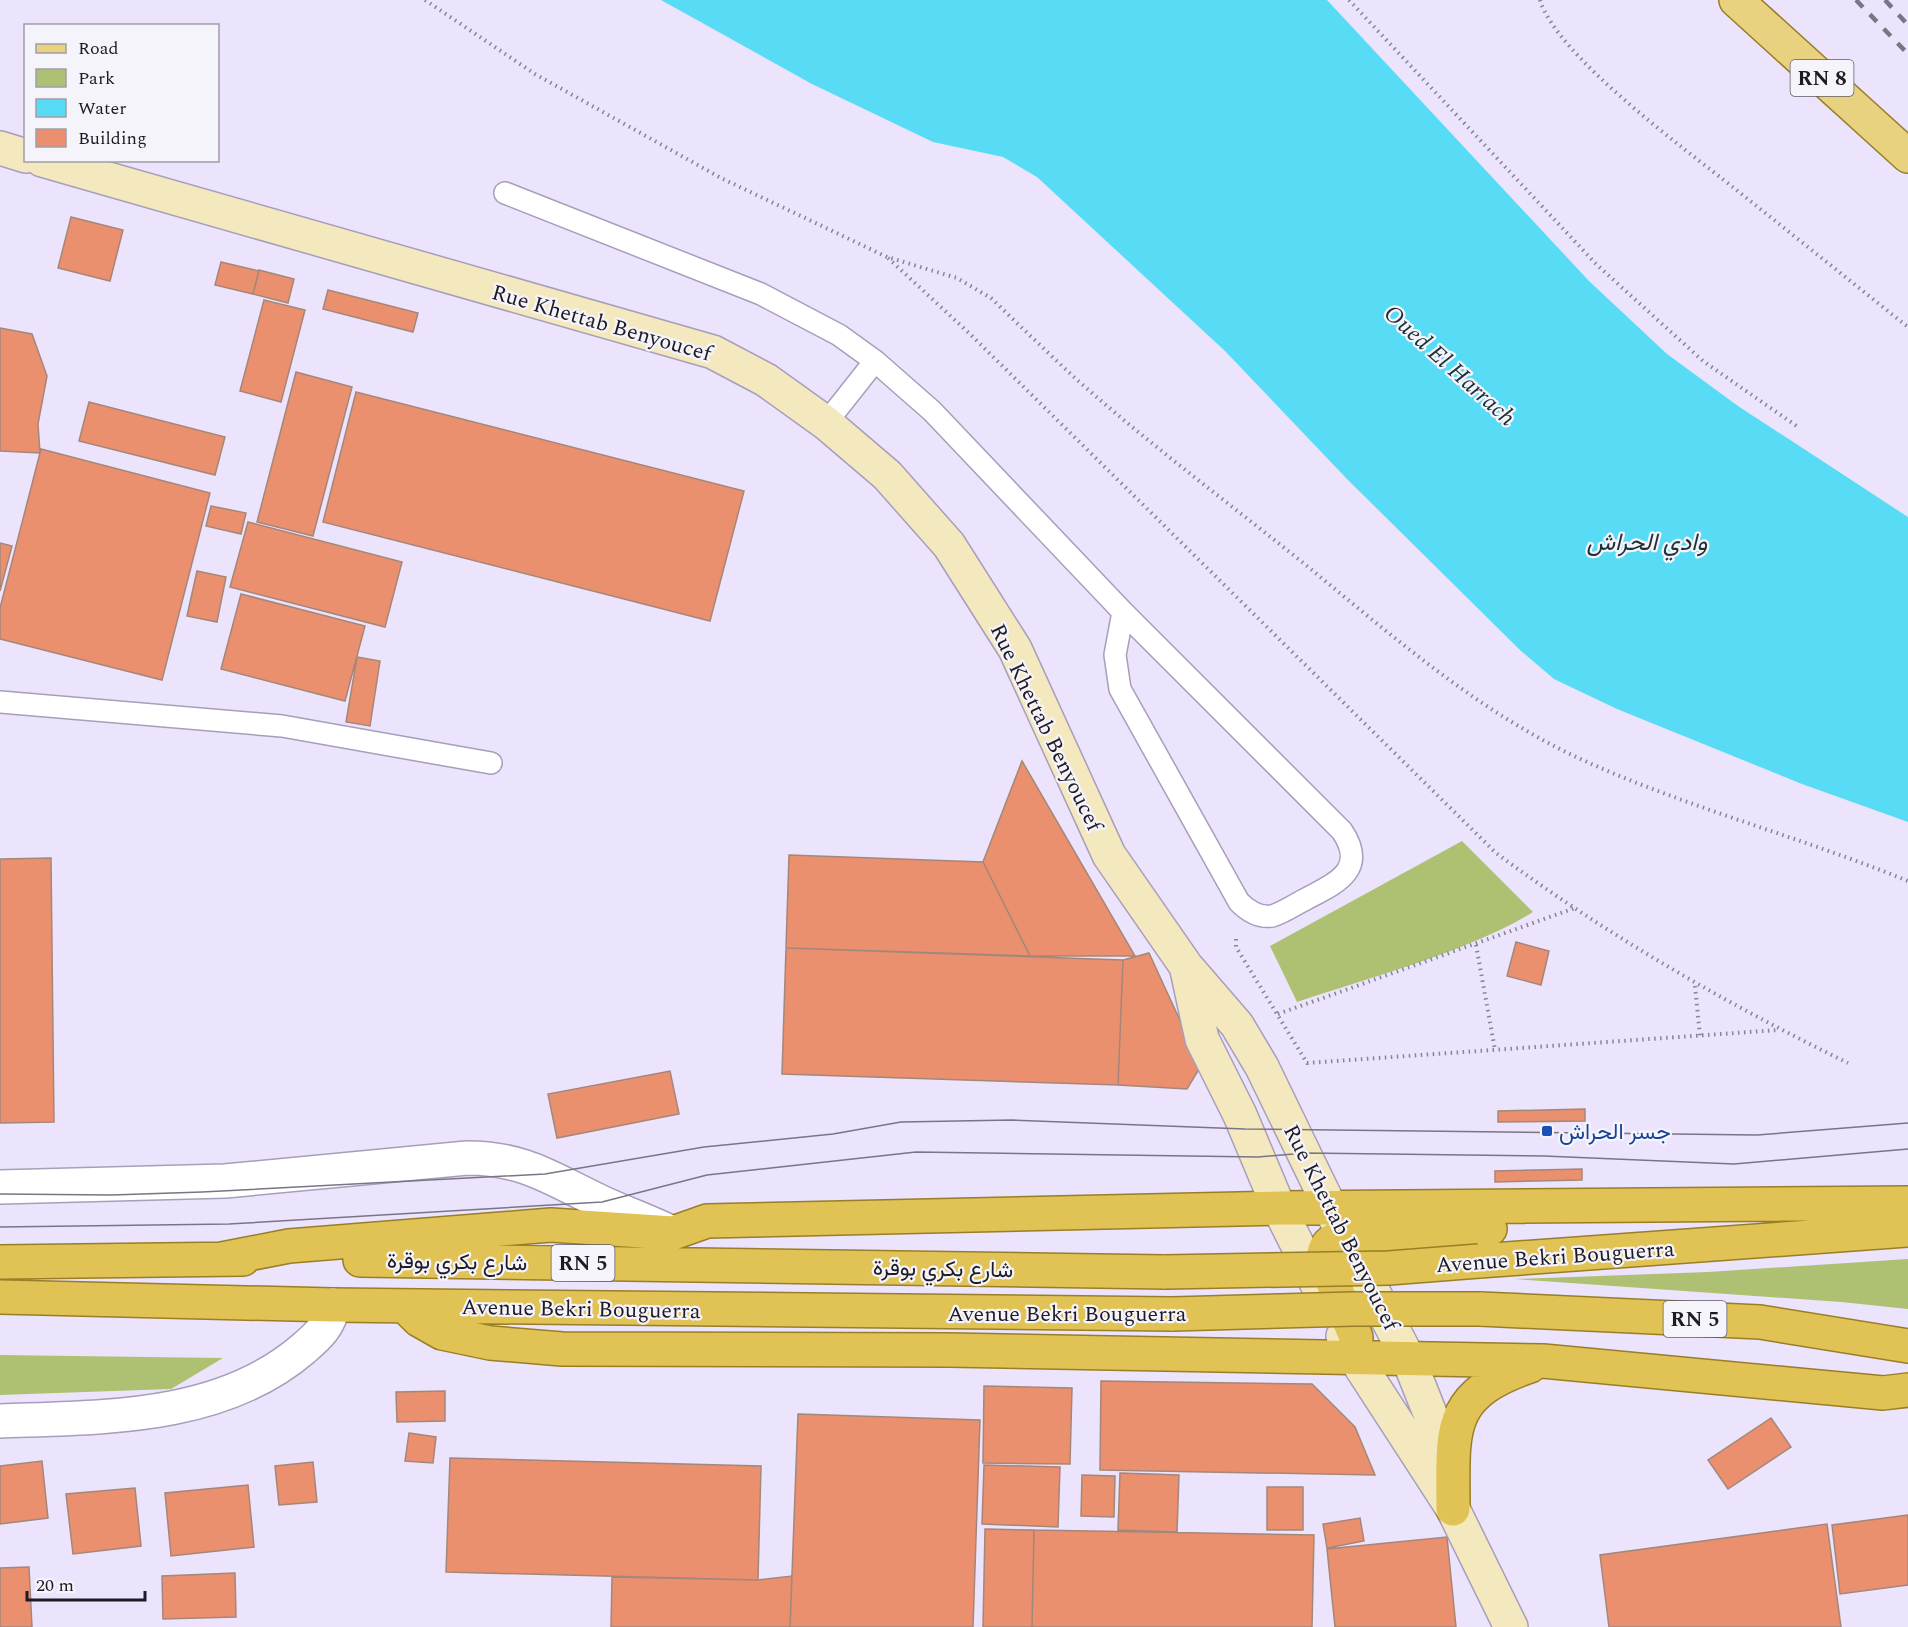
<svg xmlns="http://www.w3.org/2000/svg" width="1908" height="1627" viewBox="0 0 1908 1627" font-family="Spectral,Vazirmatn,serif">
<rect width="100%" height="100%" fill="#ebe4fc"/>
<!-- green -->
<path fill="#aec173" d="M1462,841L1533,912C1468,952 1370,977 1297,1002L1270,946Z
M1908,1259V1309L1841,1302L1515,1279L1708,1272Z
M0,1355L223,1358L171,1389L0,1395Z"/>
<!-- water -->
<path fill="#58dcf6" d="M661,0H1327L1589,281L1667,354L1738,406L1908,517V822L1802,784L1617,709L1554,679L1521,651L1347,479L1225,351L1037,177L1003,157L933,142L812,84Z"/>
<!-- building -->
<path fill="#ea906e" stroke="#a5867a" stroke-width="1.5" d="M71,217L123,230L110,281L58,268Z
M221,262L259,271L253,294L215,285Z
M259,270L294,279L288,303L253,294Z
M328,290L418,313L413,332L323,309Z
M264,300L305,310L281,402L240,391Z
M0,328L32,334L47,376L38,424L40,453L0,451Z
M296,372L352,387L313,536L257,522Z
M356,392L744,491L710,621L323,522Z
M89,402L225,437L215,475L79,441Z
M41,449L210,493L162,680L0,639V608Z
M211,506L246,513L241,534L206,526Z
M248,522L402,562L385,627L230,587Z
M0,543L12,546L0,591Z
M197,571L226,577L217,622L187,616Z
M241,594L365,626L345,701L221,669Z
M357,657L380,661L370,726L346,722Z
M1022,761L1135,956H1030L983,862Z
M789,855L983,862L1030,956L786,948Z
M51,858L54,1122L0,1123V859Z
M1516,942L1549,951L1541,985L1507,976Z
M786,948L1123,960L1118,1085L782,1074Z
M1149,953L1201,1066L1187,1089L1118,1085L1123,960Z
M670,1071L679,1114L557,1138L548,1094Z
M1585,1109V1121L1498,1122V1111Z
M1582,1169V1180L1495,1182V1171Z
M1101,1381L1312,1384L1355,1427L1375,1475L1100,1470Z
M984,1386L1072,1388L1070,1464L983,1463Z
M445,1391V1421L397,1422L396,1392Z
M798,1414L980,1420L973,1627H790Z
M1771,1418L1791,1447L1728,1489L1708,1460Z
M409,1433L436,1437L433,1463L405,1461Z
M450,1458L761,1466L758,1580L446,1572Z
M42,1461L48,1518L0,1524V1466Z
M313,1462L317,1502L279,1505L275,1466Z
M984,1465L1060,1467L1058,1527L982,1524Z
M1120,1473L1179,1475L1177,1532L1118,1530Z
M1082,1475L1115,1476L1114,1517L1081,1516Z
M248,1485L254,1547L171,1556L165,1493Z
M1267,1487H1303V1530H1267Z
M135,1488L141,1546L73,1554L66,1494Z
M1908,1515V1585L1840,1594L1832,1525Z
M1360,1518L1364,1541L1327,1548L1323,1524Z
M1827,1524L1841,1627H1609L1600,1555Z
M985,1529L1034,1530L1032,1627H983Z
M1034,1530L1314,1535L1312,1627H1032Z
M1447,1537L1456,1627H1335L1327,1549Z
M29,1567L32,1627H0V1568Z
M235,1573L236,1617L163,1619L162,1576Z
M792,1576L790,1627H611L612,1577L758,1580Z"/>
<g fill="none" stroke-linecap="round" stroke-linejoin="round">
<defs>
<path id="service" d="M505,193L761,294L839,335L875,361L932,411L1123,612L1342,831C1368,870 1336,883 1306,899C1296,904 1283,913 1272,916C1259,918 1248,911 1239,902L1120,689L1115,655L1123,612
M826,423L875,361
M0,702L282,726L491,763"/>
<path id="tertiary" d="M0,1187L225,1181L467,1158C526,1158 553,1180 603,1203C625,1213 647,1221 668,1231
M0,1421C103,1417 220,1420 303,1349C318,1336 330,1326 333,1305"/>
<path id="secondary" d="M0,148L26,156
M42,160L713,352L766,380L826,423L887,475L949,545L1015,649L1109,855L1186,966L1237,1025L1262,1067L1344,1236L1408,1358L1433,1421L1446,1460L1449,1479
M1187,970L1202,1039L1240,1115L1279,1208L1321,1292
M1343,1336L1355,1358L1453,1509L1511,1627"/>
<path id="primary" d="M1736,0L1908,156"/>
<path id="trunk" d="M222,1259L289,1246L551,1225L673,1233L707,1221L1279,1208L1908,1203
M360,1260L1165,1272
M1479,1261L1908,1230
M0,1262L243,1259
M0,1297L333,1305L1173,1314
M405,1306L419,1320L442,1333L490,1343L562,1349L948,1350L1543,1361L1883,1393L1908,1390
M1480,1309L1760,1322L1908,1346
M1355,1358L1356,1337L1323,1259C1324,1246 1331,1239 1344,1236L1490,1229
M1453,1509C1453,1430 1445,1395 1530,1366"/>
</defs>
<!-- service casing -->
<use href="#service" stroke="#a79ebb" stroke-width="24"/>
<!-- tertiary casing -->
<use href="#tertiary" stroke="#a79ebb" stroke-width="36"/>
<!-- secondary casing -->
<use href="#secondary" stroke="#a79ebb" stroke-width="36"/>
<!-- primary casing -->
<use href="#primary" stroke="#987e28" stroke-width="36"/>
<!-- trunk casing -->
<use href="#trunk" stroke="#987e28" stroke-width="36"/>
<!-- path -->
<path stroke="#888395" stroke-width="4" stroke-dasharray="1.5 4.5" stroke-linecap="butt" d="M425,0L535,74L721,178L887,257L957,278L991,298C1019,325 1047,352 1075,378C1149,444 1230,504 1307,566C1390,634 1474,708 1572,755C1678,805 1798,836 1908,881
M1349,0L1596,264L1703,361L1798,427
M1540,0C1557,56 1685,149 1734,188C1792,234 1850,281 1908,327
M888,258L970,334L1496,853C1607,935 1725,1003 1848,1063
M1236,939V947L1307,1063L1778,1030
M1476,945L1495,1050
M1695,986L1700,1036
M1278,1014L1575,908"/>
<!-- service -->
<use href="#service" stroke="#fff" stroke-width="21"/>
<!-- tertiary -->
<use href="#tertiary" stroke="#fff" stroke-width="33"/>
<!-- secondary -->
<use href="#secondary" stroke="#f4e8bf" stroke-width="33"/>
<!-- primary -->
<use href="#primary" stroke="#e8d27f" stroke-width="33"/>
<!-- trunk -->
<use href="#trunk" stroke="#e0c354" stroke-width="33"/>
<!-- tram -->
<path stroke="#797585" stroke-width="1.5" d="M0,1194L112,1195L202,1192L545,1174L704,1147L833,1134L901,1122L1012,1120L1245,1129L1757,1135L1908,1123
M0,1227L229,1224L602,1202L707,1175L916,1152L1258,1157L1305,1153L1544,1156L1734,1164L1908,1149"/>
<!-- rail -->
<path stroke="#797585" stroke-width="4.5" stroke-dasharray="10 10" stroke-linecap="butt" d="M1856,0L1908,54
M1885,0L1908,25"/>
<defs>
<path id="trunk-bridge" d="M1165,1272L1389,1268L1479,1261
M1173,1314L1353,1309H1480"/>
</defs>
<!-- trunk-bridge casing -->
<use href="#trunk-bridge" stroke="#987e28" stroke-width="36" stroke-linecap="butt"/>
<!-- trunk-bridge -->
<use href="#trunk-bridge" stroke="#e0c354" stroke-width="33"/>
</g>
<!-- markers -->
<rect fill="#1a4fb4" stroke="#f6f4fb" stroke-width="2" x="1541" y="1125" width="12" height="12" rx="3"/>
<g text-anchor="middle" stroke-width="4.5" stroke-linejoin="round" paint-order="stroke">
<!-- shield labels -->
<g fill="#f6f4fb" stroke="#5f5c66" stroke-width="1.5">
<rect x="1790.5" y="60" width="63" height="36" rx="4.5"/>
<rect x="551.5" y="1245" width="63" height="36" rx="4.5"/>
<rect x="1663.5" y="1301" width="63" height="36" rx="4.5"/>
</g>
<g font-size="21" font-weight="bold" fill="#1e1b26">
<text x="1822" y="85">RN 8</text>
<text x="583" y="1270">RN 5</text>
<text x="1695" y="1326">RN 5</text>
</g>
<!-- street labels -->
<g font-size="22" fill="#1e1b26" stroke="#f6f4fb">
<text transform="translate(602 322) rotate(16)" y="8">Rue Khettab Benyoucef</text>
<text transform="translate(1047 727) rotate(64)" y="8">Rue Khettab Benyoucef</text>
<text transform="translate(1342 1227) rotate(63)" y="8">Rue Khettab Benyoucef</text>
<text transform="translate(1555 1256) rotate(-4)" y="8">Avenue Bekri Bouguerra</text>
<text transform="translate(457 1261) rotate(1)" y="8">شارع بكري بوقرة</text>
<text transform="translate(943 1268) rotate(1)" y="8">شارع بكري بوقرة</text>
<text transform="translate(581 1308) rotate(1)" y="8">Avenue Bekri Bouguerra</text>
<text x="1067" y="1321">Avenue Bekri Bouguerra</text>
</g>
<!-- transit labels -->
<g font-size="22" fill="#164399" stroke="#f6f4fb" text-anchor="start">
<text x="1559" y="1139">جسر الحراش</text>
</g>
<!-- water labels -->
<g font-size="24" font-style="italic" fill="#1a3136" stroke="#f6f4fb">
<text transform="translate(1450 365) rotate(42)" y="8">Oued El Harrach</text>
<text x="1647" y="550">وادي الحراش</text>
</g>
</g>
<!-- legend -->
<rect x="24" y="24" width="195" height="138" fill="#f6f4fb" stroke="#a09da6" stroke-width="1.5"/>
<rect x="36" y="44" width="30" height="9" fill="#e8d27f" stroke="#a09da6" stroke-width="1.5"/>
<text x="78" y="54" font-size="18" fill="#1e1b26">Road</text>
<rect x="36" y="69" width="30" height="18" fill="#aec173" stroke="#a09da6" stroke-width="1.5"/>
<text x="78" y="84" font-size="18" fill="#1e1b26">Park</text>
<rect x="36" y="99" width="30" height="18" fill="#58dcf6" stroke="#a09da6" stroke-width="1.5"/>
<text x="78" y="114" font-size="18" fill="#1e1b26">Water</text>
<rect x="36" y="129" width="30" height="18" fill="#ea906e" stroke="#a09da6" stroke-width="1.5"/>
<text x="78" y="144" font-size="18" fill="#1e1b26">Building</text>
<!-- scale -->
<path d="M27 1591v9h118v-9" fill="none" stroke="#1e1b26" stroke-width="3"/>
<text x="36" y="1591" font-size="18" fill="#1e1b26" stroke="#f6f4fb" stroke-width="4.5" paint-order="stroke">20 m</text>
</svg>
